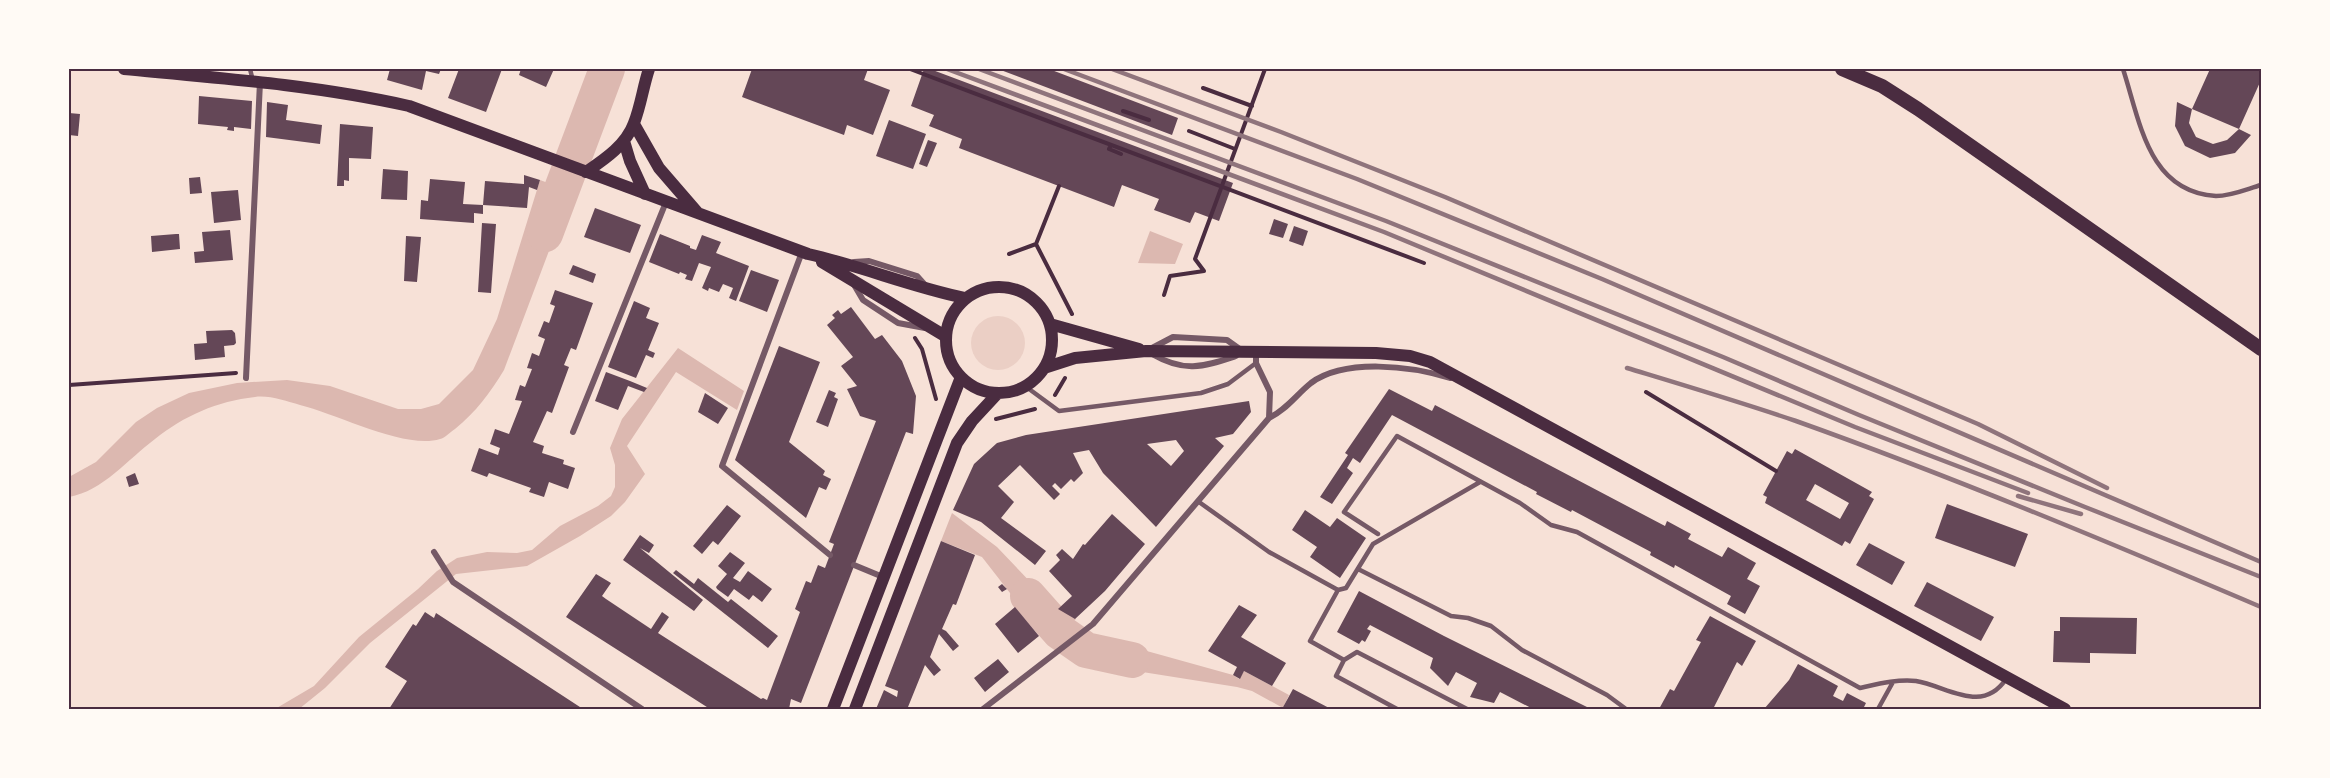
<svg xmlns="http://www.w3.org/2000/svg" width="2330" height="778" viewBox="0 0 2330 778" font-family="'Work Sans',sans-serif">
<rect width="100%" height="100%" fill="#f7e1d7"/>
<!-- green -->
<path fill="#ebcfc5" d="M971 343a27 27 0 1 1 54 0a27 27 0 1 1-54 0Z"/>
<!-- water -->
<path fill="#dcb8b0" d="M540,180L575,193L558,227L504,370C490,393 476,412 455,429C450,432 445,438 440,439C406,450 337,414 300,405C286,401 269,395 255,397C217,401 184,416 155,439C128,459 103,491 69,497V477L96,462L136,422L157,408L189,393L237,383L287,380L330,386L398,409H421L439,404L473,370L497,319Z
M1150,231L1183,244L1175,264L1138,263Z
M678,348L744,391L737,410L676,372L627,446L645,474L625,502L611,516L580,536L527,566L456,574L370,643L325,688L299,709H275L314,686L359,637L418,589L437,571L457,558L487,552L517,553L532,550L560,526L598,506L611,496L615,487V465L610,448L622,419Z
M952,513L997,547L1055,608L1076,619L1048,642L982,557L941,541Z
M1100,638L1233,675L1239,679L1244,671L1289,695L1283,708L1252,691L1237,687L1073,661Z"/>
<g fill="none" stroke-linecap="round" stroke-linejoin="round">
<!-- river -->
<path stroke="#dcb8b0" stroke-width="36" d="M545,234L607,69
M1028,596L1060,632L1086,650L1132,660"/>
</g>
<!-- building -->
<path fill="#644757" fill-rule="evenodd" d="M390,69H441L439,74L426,71L422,90L387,80Z
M459,69H502L486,112L448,98Z
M521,69H554L546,87L519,75Z
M752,69H868L864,80L890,90L873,135L847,125L844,135L742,97Z
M924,69H930L1233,183L1219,221L1195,212L1190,223L1154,210L1159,199L1122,185L1114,207L959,148L962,139L929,126L934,115L911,106Z
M998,69H1049L1178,118L1172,135Z
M2210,69H2261V80L2239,129L2251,135L2235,153L2210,158L2185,146L2175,126L2177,102L2192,109L2189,123L2196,137L2213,144L2227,140L2239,129L2192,109Z
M199,96L252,101L251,129L234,127V131L227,130L228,127L198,124Z
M267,102L288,105L286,120L322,125L320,144L266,137Z
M69,113L80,114L78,136L69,135Z
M889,120L926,134L913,169L876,156Z
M340,124L373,127L371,159L349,158V181L344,180V186H337Z
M928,140L937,143L927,167L919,164Z
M383,169L408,171L407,200L381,199Z
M524,175L540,180L537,190L529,187L527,208L483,205L485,181L524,184Z
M200,177L202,193L190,194L189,178Z
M430,179L465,182L463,204L483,205V214L474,213V223L420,219L421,200L428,201Z
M238,190L241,220L214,223L211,192Z
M595,208L641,225L630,253L584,237Z
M1274,219L1288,224L1283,238L1269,234Z
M482,223L496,224L491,293L478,292Z
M1294,226L1308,231L1303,246L1289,241Z
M230,230L233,260L195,263L194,252L204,251L202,232Z
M176,234H179L180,249L152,252L151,236Z
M660,234L690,246V248L696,250L702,235L721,242L716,253L749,266L736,301L729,298L733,288L723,284L719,292L709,288L708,291L702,288L711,267L699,263L692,281L685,279L687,275L680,272L679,274L649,262Z
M406,236L421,237L417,282L404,281Z
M573,265L596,274L593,283L569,274Z
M751,270L779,280L767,312L739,301Z
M555,290L593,303L576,350L571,348L564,365L569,367L552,413L547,411L533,442L544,446L542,453L564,460L563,464L575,468L568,489L549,482L544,497L529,492L531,488L489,473L487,477L471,471L479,448L498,455L500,448L490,444L495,429L509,434L522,401L515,400L520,385L525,387L532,369L527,368L532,353L539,356L545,339L538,336L544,321L549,323L555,306L550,304Z
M634,301L650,308L646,318L659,323L648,350L655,353L653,358L646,355L636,378L608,367Z
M851,307L875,339L882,335L902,361L916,396L913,434L906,432L801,703L791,699L789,709H710L566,617L596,574L611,583L602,596L606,599L651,629L662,612L669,617L658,633L761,699L763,698L767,700L800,612L795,609L806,581L811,583L818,565L825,568L834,544L829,542L876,421L860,416L847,389L857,386L841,366L853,357L827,325L835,318L832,315L838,310L841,314Z
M232,330L235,333L236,343L234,345L224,346L225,357L195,360L194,344L207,343L206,331Z
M779,346L820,362L789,442L825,471L823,475L831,479L826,490L819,487L806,518L735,460Z
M606,372L630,381L647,388L644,392L628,386L618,410L595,401Z
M1389,389L1432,411L1435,405L1665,526L1667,521L1691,534L1688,539L1722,557L1728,547L1756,563L1747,579L1760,586L1745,614L1727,604L1731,596L1675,565L1674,568L1650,555L1651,552L1572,510L1571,512L1536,494L1537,492L1392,415L1360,463L1353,458L1347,468L1353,473L1332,504L1320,497L1348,455L1345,453Z
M829,390L836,393L834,397L838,399L828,427L816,422Z
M705,393L728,408L718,424L698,412Z
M1249,401L1251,412L1233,434L1215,438L1224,446L1156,527L1103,473L1089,450L1073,453L1083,473L1074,482L1071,479L1061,489L1055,483L1052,486L1060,494L1054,500L1020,465L998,486L1014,502L1001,518L1046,551L1035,565L981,522L953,510L974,464L997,443L1026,435ZM1176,440L1184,451L1171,466L1147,444Z
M1795,449L1872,492L1869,496L1874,499L1850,544L1845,541L1842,546L1765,503L1767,497L1763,495L1787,451L1792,454ZM1815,484L1849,503L1840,519L1806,500Z
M135,473L139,484L129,487L126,477Z
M1947,504L2028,534L2015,567L1935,538Z
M727,505L741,516L718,545L713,541L702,554L693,546Z
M1305,510L1330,527L1337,518L1366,538L1340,578L1310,557L1317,547L1292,530Z
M1112,514L1145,544L1105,591L1075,619L1058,609L1072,596L1049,571L1060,560L1056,555L1062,549L1073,559L1083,544L1085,545Z
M640,535L654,545L649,553L640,548L703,600L694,611L623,560Z
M941,541L975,555L956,605L953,604L942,629L946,631L959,646L953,651L939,634L930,657L941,670L934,676L925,665L908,707L910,709H876L884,690L897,697L898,691L885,686Z
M1869,543L1905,562L1892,585L1856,565Z
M730,552L745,563L733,578L740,582L748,571L772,589L762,602L753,595L749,600L734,589L728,597L717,589L716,587L727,574L718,566Z
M676,570L694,584L698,578L728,602L731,599L778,636L768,648L673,573Z
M1927,582L1994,617L1981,641L1914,606Z
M1002,584L1007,589L1002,592L998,587Z
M1359,591L1444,636L1591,709H1533L1500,692L1494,703L1470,697L1477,683L1456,672L1448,686L1430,668L1433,658L1370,625L1367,629L1371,631L1365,642L1362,640L1359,644L1337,632Z
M1239,605L1257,615L1241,637L1286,663L1272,686L1244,671L1240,679L1233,675L1237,667L1208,651Z
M1015,607L1039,636L1018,653L995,624Z
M425,612L434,618L436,613L583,709H389L407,681L385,667L413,624L416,626Z
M1710,616L1756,641L1742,666L1737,662L1713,709H1659L1670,689L1674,691L1701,642L1696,640Z
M2060,617L2137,618L2136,654L2090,653V663L2053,662L2054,631H2060Z
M998,659L1009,672L985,692L974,678Z
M1798,664L1838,686L1833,696L1843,701L1847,693L1866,703L1863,709H1764L1789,680Z
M1293,689L1331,709H1282Z"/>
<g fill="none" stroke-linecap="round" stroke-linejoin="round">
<!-- path -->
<path stroke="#4a2c40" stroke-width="4" d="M910,69L1424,263
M1203,88L1252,106
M1123,111L1149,120
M1189,131L1235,149
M1111,145L1109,149L1121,154
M1059,186L1036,244L1072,314
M1009,254L1036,244
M1164,295L1170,276L1204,271L1195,259L1265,69
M915,338L922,349L936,399
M69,385L236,373
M1646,392L1776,471
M1055,395L1065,378
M996,419L1035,409"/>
<!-- service -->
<path stroke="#755966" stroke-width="4.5" d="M250,69L253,81
M2123,69C2140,121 2148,192 2216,196C2231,196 2247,189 2261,185
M1025,386L1059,411L1201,393L1228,384L1256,363
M1199,502L1269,552L1338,590L1346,588L1373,544L1480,482
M1378,534L1344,512L1397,436L1520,503L1551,525L1577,532L1860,688C1878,684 1897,679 1916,681C1947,686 1982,715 2006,679
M1358,569L1451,616L1468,618L1491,626L1522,650L1607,695L1626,709
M1338,590L1310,641L1344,660
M1397,709L1336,676L1344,660L1357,652L1467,709
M1878,709L1893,682"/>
<!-- minor -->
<path stroke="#755966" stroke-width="6" d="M802,252L722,466L830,555
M854,262L869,261L917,276L926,286
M853,283L863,300L898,323L925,328
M1152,348L1173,337L1227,340L1241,350
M1256,353V363L1270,392L1269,418
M1152,354C1185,373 1202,367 1236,356
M246,378L260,82
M573,432L666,202
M434,552L453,582L642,709
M854,565L883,577
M983,709L1093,624L1269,418C1286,410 1296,395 1311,383C1345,358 1411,366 1450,378"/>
<!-- secondary -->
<path stroke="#4a2c40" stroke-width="12" d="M124,69C220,78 315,85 409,106L808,254C861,266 912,287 965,298
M634,124L659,168L697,212
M624,141L630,161L645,194
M586,172C605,159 626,145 634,123C641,105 643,87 649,69
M822,262L945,336
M946 340a53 53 0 1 1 106 0a53 53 0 1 1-106 0Z
M1050,324L1139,349
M1044,368L1075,358L1146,351L1376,353L1410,356L1430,362L2065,709
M833,709L961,377
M855,709L957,443L972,421L998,393"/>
<!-- primary -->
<path stroke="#4a2c40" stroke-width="14" d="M1842,69L1882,86L1918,109L2261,349"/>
<!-- rail -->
<path stroke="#8f747c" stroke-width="4.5" d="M947,69L1384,232L1855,427L2028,493
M979,69L1386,221L1723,357L1859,415L2085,507L2261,577
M1064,69L1357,179L1602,279L2261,562
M1112,69L1281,132L1445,197L1978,424L2107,488
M1627,368C1683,385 1740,402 1796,421C1953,477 2108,542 2261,607
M2018,496L2081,514"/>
</g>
<!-- border -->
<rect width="2330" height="778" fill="none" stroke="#fffaf5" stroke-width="141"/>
<rect x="70" y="70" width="2190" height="638" fill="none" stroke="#4a2c40" stroke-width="2"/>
</svg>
